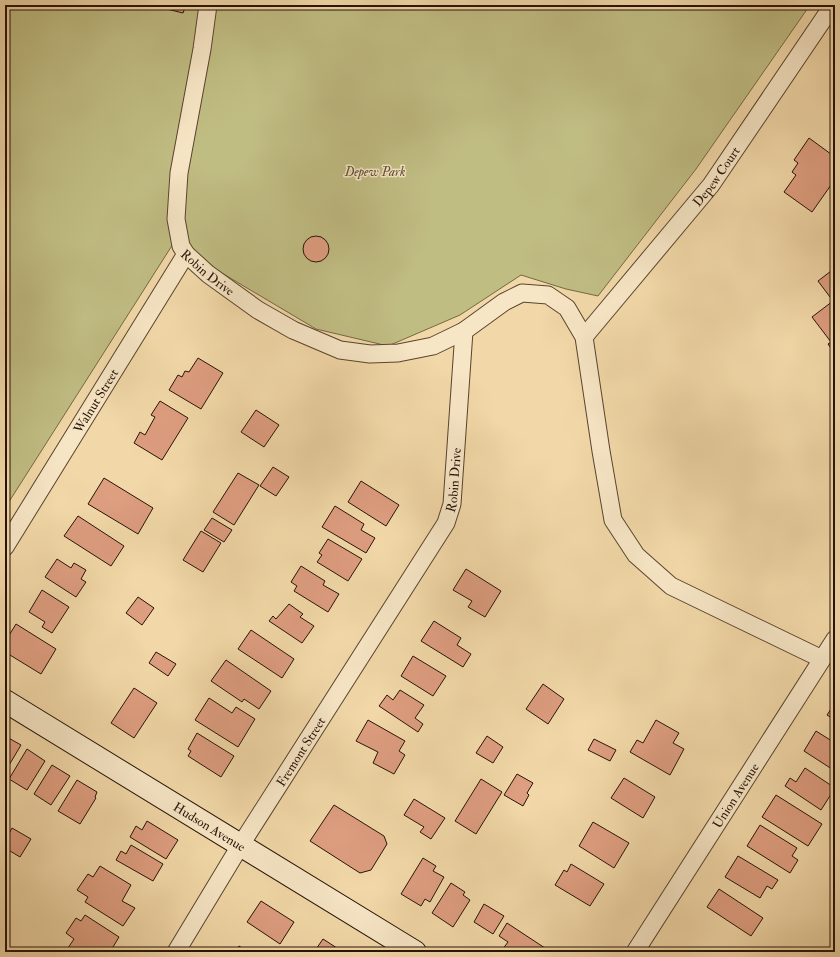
<svg xmlns="http://www.w3.org/2000/svg" width="840" height="957" viewBox="0 0 840 957" font-family="'IM FELL Double Pica',serif">
<rect width="100%" height="100%" fill="#f2d8a8"/>
<filter id="stains"><feTurbulence type="fractalNoise" baseFrequency=".005" numOctaves="4"/><feColorMatrix values="0 0 0 0 .2 0 0 0 0 .09 0 0 0 0 .02 0 0 0 .5 -.17"/></filter>
<radialGradient id="worn" r=".72"><stop offset=".6" stop-color="#630" stop-opacity="0"/><stop offset="1" stop-color="#630" stop-opacity=".3"/></radialGradient>
<!-- green -->
<path fill="#c0bd83" stroke="#746844" d="M5,5H810L696,169L598,296L566,289L521,275L460,315L388,346L316,329L173,244L5,508Z"/>
<!-- building -->
<path fill="#de9e80" stroke="#271306" d="M168,5H186L183,13L167,9Z
M809,138L835,157V187L831,185L812,212L784,192L796,175L792,172L798,163L794,160Z
M303 249a13 13 0 1 1 26 0a13 13 0 1 1-26 0Z
M835,268V354L828,344L831,342L812,317L833,301L818,281Z
M198,358L223,373L201,409L169,390L178,375L182,377L185,371L189,372Z
M160,401L188,418L162,460L134,443L140,432L145,435L155,417L151,415Z
M256,410L279,425L264,447L241,432Z
M273,467L289,477L276,496L260,486Z
M238,473L259,485L234,525L213,512Z
M104,478L153,508L138,534L88,504Z
M361,481L399,505L386,526L348,502Z
M335,506L364,524L361,530L375,538L366,553L322,527Z
M78,516L124,546L111,566L64,536Z
M212,518L232,530L224,542L204,530Z
M201,531L221,543L203,572L183,560Z
M328,539L362,559L348,581L317,562L322,555L319,553Z
M57,559L71,568L74,563L86,570L81,579L86,582L76,597L45,577Z
M301,566L325,581L323,585L339,594L328,612L294,591L297,586L291,582Z
M466,569L501,591L485,617L468,607L472,601L453,590Z
M42,590L69,607L52,633L42,627L45,622L29,612Z
M138,597L154,608L142,625L126,613Z
M289,604L303,614L300,617L314,626L302,643L269,621L273,616L276,619Z
M434,621L461,638L457,645L471,654L463,667L421,641Z
M16,624L56,649L41,674L5,652V642Z
M251,630L294,659L282,678L238,649Z
M156,652L176,664L168,676L149,663Z
M413,656L446,676L433,696L401,676Z
M226,660L271,691L259,709L244,699L242,702L211,681Z
M543,684L564,699L548,724L526,709Z
M134,688L157,703L134,738L111,723Z
M400,690L424,705L415,718L423,724L418,732L379,706L387,695L393,700Z
M209,698L232,713L236,707L255,719L238,747L195,720Z
M835,703V720L827,715Z
M368,720L405,741L399,751L405,755L394,774L373,763L378,752L356,741Z
M656,720L679,733L673,743L684,749L670,775L630,752L637,740L643,743Z
M816,731L835,743V771L804,751Z
M197,733L234,756L221,777L188,756L191,751L188,749Z
M5,736L21,745L5,772Z
M487,736L503,747L493,763L476,753Z
M594,739L616,750L610,761L588,750Z
M27,749L45,761L27,790L9,779Z
M52,765L70,776L51,805L34,794Z
M805,768L835,788L821,810L785,786L790,778L796,782Z
M517,774L533,783L527,793L529,795L523,806L504,795Z
M624,778L655,797L643,818L611,798Z
M481,779L502,792L476,834L455,821Z
M77,780L97,792L95,797L96,798L80,824L58,811Z
M776,795L822,824L808,846L762,817Z
M414,799L445,818L431,839L420,832L424,827L404,815Z
M334,805L384,836L387,844L371,870L360,873L310,841Z
M147,821L178,840L166,859L130,837L136,826L142,830Z
M593,822L629,843L614,868L579,846Z
M760,825L797,848L792,856L798,860L790,873L747,846Z
M12,828L31,839L20,857L5,848V841Z
M131,845L163,864L153,881L116,860L121,851L126,854Z
M738,856L778,880L772,889L767,886L760,898L725,877Z
M423,858L436,866L433,871L444,877L430,902L425,899L421,906L401,894Z
M571,864L604,884L590,906L555,885L564,870L567,872Z
M100,866L131,885L122,901L135,908L123,926L85,902L88,897L77,890L88,874L93,877Z
M451,883L465,892L463,895L470,900L453,927L432,913Z
M719,889L763,918L751,936L707,907Z
M261,901L294,922L280,944L247,922Z
M484,904L504,916L493,934L474,922Z
M85,915L119,937L110,952H86L83,950L81,952H74L68,948L74,939L66,933L76,918L81,921Z
M507,923L551,952H505L502,950L508,942L499,936Z
M323,939L340,950L339,952H314Z
M239,946L248,952H230L232,949L236,951Z"/>
<g fill="none" stroke-linecap="round" stroke-linejoin="round">
<defs>
<g id="street">
<path id="s1" d="M208,5L202,49L179,173L176,219L181,246L186,254L208,274L258,310L293,330L340,350L370,354L398,353L433,346L464,331L504,302L522,293L548,295L567,308L584,337L601,451L613,520L636,555L671,586L822,659"/>
<path id="s2" d="M584,337L711,185L833,5"/>
<path id="s3" d="M5,547L186,254"/>
<path id="s4" d="M176,952L240,846L446,523L452,504L464,331"/>
<path id="s5" d="M635,952L835,639"/>
</g>
<g id="secondary">
<path id="s6" d="M5,701L415,952"/>
</g>
</defs>
<!-- street casing -->
<use href="#street" stroke="#5a442e" stroke-width="19"/>
<!-- secondary casing -->
<use href="#secondary" stroke="#271306" stroke-width="24"/>
<!-- street -->
<use href="#street" stroke="#f7e6c6" stroke-width="17"/>
<!-- secondary -->
<use href="#secondary" stroke="#f7e6c6" stroke-width="22"/>
</g>
<g text-anchor="middle" stroke-width="3" stroke-linejoin="round" paint-order="stroke">
<!-- park labels -->
<g font-size="13" font-style="italic" fill="#5d4e32" stroke="#f7e6c6">
<text x="375" y="176">Depew Park</text>
</g>
<!-- street labels -->
<g font-size="13" fill="#271306" stroke="#f7e6c6">
<text dy="5" stroke="none"><textPath href="#s2" startOffset="208">Depew Court</textPath></text>
<text dy="5" stroke="none"><textPath href="#s1" startOffset="282">Robin Drive</textPath></text>
<text dy="5" stroke="none"><textPath href="#s3" startOffset="172">Walnut Street</textPath></text>
<text dy="5" stroke="none"><textPath href="#s4" startOffset="551">Robin Drive</textPath></text>
<text dy="5" stroke="none"><textPath href="#s4" startOffset="236">Fremont Street</textPath></text>
<text dy="5" stroke="none"><textPath href="#s5" startOffset="186">Union Avenue</textPath></text>
<text dy="5" stroke="none"><textPath href="#s6" startOffset="240">Hudson Avenue</textPath></text>
</g>
</g>
<!-- margin -->
<rect width="840" height="957" fill="none" stroke="#f2d8a8" stroke-width="20"/>
<rect x="6" y="6" width="828" height="945" fill="none" stroke="#271306" stroke-width="2"/>
<rect x="10" y="10" width="820" height="937" fill="none" stroke="#271306"/>
<rect width="100%" height="100%" filter="url(#stains)"/>
<rect width="100%" height="100%" fill="url(#worn)"/>
</svg>
